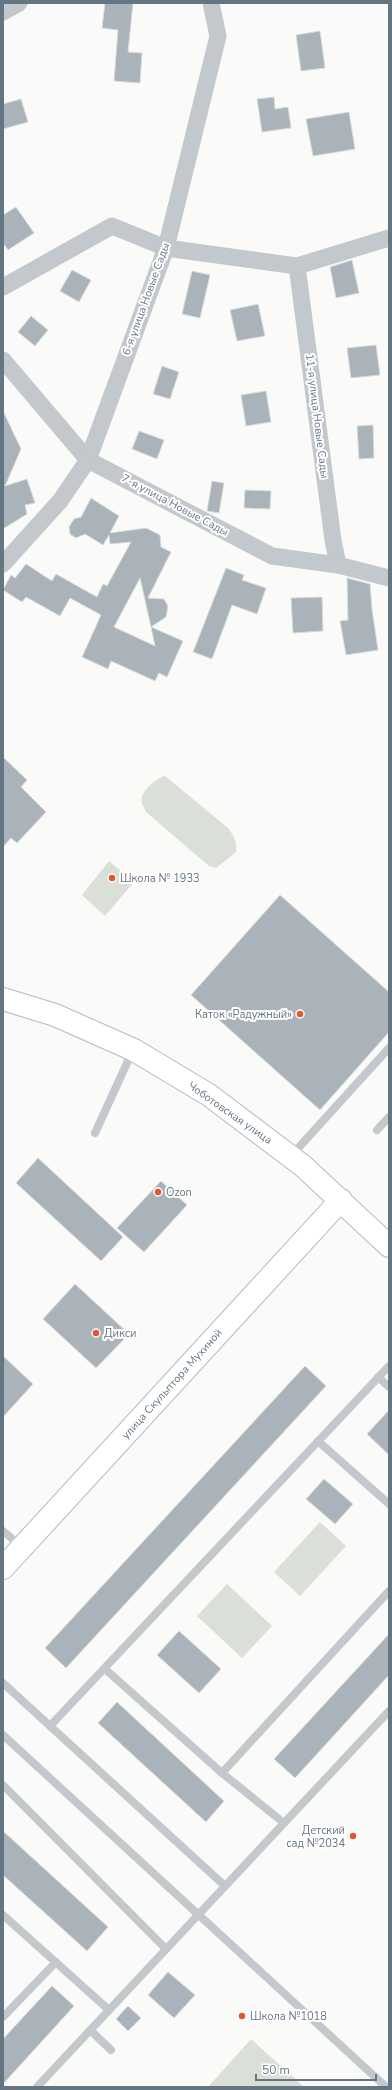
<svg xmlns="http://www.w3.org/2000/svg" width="392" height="2090" font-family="'Nunito Sans',sans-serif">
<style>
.green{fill:#dadfd7}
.building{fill:#aab3b9;stroke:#dcdcda;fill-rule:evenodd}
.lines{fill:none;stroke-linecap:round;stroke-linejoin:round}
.secondary-casing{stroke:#b3babf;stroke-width:24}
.lane{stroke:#c3c8cc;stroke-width:8}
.street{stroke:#c3c8cc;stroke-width:17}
.secondary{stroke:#fff;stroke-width:22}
.poi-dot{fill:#e4572e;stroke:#fff;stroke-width:1.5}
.labels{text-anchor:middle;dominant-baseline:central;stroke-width:4;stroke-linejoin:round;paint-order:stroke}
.street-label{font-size:11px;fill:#657683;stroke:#fff}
.poi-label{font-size:11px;fill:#657683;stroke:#fff;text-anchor:start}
</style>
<rect width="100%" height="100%" fill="#fafaf8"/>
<!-- green -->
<g class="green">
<path d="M165 776 228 828C234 836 237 842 236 852L216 868 209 866 146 812C144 807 140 802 142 797 144 789 158 777 165 776Z"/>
<path d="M109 861 134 882 105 916 82 895Z"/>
<path d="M320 1522 346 1546 300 1596 274 1572Z"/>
<path d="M227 1584 272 1626 242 1658 197 1616Z"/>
<path d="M251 2039 304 2087H208Z"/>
</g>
<!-- building -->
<g class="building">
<path d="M105 3H133L128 52 142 53 140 83 114 81 118 30 102 28Z"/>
<path d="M320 31 325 68 301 71 296 35Z"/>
<path d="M274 97 275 109 288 107 291 128 262 132 257 99Z"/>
<path d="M21 99 28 122 3 129V104Z"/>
<path d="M349 112 355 149 313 156 306 119Z"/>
<path d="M16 207 34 233 8 250 3 243V215Z"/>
<path d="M352 260 359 293 336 298 330 267Z"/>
<path d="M72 270 91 280 79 302 60 291Z"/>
<path d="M192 271 210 275 200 318 182 314Z"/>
<path d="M258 304 265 336 237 341 230 310Z"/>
<path d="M31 316 48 330 35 346 18 332Z"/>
<path d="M376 345 380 375 351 378 347 348Z"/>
<path d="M162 366 179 372 170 399 153 394Z"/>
<path d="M266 391 271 422 246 426 241 395Z"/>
<path d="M3 411 21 449 5 486 27 479 35 503 25 505 27 514 3 529Z"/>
<path d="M373 425 374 458 359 459 357 426Z"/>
<path d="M139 431 164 440 157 459 132 449Z"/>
<path d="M212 481 224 483 219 513 207 511Z"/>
<path d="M245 490 271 491 270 509 244 508Z"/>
<path d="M91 498 119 516 110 533 146 528 160 535 161 547 171 552 148 598 164 599 168 606 166 617 151 627 183 641 167 677 159 673 155 681 111 661 108 669 82 657 101 615 70 598 60 616 26 597 22 602 3 590 11 575 15 578 26 564 52 581 56 574 97 597 103 584 107 586 131 542 110 544 109 535 103 545 85 534 76 538 70 534 69 527 74 519 81 517ZM140 578 151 627 155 646 114 627Z"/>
<path d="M226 568 244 575 242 580 266 588 257 614 232 605 212 659 193 652Z"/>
<path d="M347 578 370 584 372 609 378 650 346 655 340 621 348 620Z"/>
<path d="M322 597 323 631 293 633 291 598Z"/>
<path d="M3 757 27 780 21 787 46 812 17 843 11 838 3 847Z"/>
<path d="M280 895 389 992V1032L320 1110 191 995Z"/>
<path d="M38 1158 123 1237 101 1261 16 1183Z"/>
<path d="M161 1181 187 1205 144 1252 117 1228Z"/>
<path d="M75 1284 129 1334 96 1368 43 1319Z"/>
<path d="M3 1356 33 1384 3 1417Z"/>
<path d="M305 1366 326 1386 66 1668 45 1648Z"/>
<path d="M389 1410V1455L367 1434Z"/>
<path d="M324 1479 353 1504 335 1524 306 1499Z"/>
<path d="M179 1631 221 1669 199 1693 157 1655Z"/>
<path d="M389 1634V1675L295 1778 274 1759Z"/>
<path d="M117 1702 224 1801 206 1822 98 1723Z"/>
<path d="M3 1831 108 1927 87 1951 3 1875Z"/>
<path d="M168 1972 195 1995 174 2018 148 1995Z"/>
<path d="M52 1986 74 2006 3 2084V2039Z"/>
<path d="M128 2006 141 2018 128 2031 116 2019Z"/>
</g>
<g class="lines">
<defs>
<g id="secondary">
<path d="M3 999 55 1015 134 1050 209 1095 303 1166 389 1246"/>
<path d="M3 1568 341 1200"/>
</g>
</defs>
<!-- secondary casing -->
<use href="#secondary" class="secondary-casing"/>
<!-- lane -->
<g class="lane">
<path d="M377 1130 389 1117"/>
<path d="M95 1133 133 1050"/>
<path d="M291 1156 389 1048"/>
<path d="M378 1377 389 1387"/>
<path d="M318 1441 389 1504"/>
<path d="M3 1531 22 1547"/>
<path d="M105 1669 222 1773 284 1823"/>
<path d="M3 1683 225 1886"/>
<path d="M50 1726 389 1366"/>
<path d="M3 1735 386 2087"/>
<path d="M222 1773 389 1591"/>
<path d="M3 1785 166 1949"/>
<path d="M3 1915 109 2010"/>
<path d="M3 2017 56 1962"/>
<path d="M90 2030 111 2050"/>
<path d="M37 2087 389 1711"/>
</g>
<!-- street -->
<g class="street">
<path d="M3 12 19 3"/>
<path d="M297 266 333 540 338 565"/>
<path d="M3 287 112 226 166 248 297 266 389 238"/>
<path d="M3 360 88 460 272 556 338 565 389 578"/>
<path d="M3 564 60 501 88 460 166 248 218 36 211 3"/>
</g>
<!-- secondary -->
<use href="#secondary" class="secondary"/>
</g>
<!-- markers -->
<g class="poi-dot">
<circle cx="112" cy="878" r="4"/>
<circle cx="300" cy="1014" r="4"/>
<circle cx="158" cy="1192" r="4"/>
<circle cx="96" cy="1333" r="4"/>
<circle cx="353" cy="1836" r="4"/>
<circle cx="242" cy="2016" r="4"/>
</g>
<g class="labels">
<!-- street labels -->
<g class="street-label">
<text transform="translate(146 299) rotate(-70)">6-я улица Новые Сады</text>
<text transform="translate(317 416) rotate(83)">11-я улица Новые Сады</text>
<text transform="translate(175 505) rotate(28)">7-я улица Новые Сады</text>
<text transform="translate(230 1113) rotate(35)">Чоботовская улица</text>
<text transform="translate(172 1384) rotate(-48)">улица Скульптора Мухиной</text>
</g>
<!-- poi labels -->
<g class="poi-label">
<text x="120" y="878">Школа № 1933</text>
<text x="292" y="1014" text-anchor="end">Каток «Радужный»</text>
<text x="166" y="1192">Ozon</text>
<text x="104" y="1333">Дикси</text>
<text x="345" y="1830" text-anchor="end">Детский<tspan x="345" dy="13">сад №2034</tspan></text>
<text x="250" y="2016">Школа №1018</text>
</g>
</g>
<!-- border -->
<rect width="392" height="2090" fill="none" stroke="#657683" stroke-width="8"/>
<!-- scale -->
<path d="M256 2074v6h120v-6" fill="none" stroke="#657683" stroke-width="2"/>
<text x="262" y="2074" font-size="12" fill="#657683" stroke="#ffffff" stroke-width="3" paint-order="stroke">50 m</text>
</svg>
